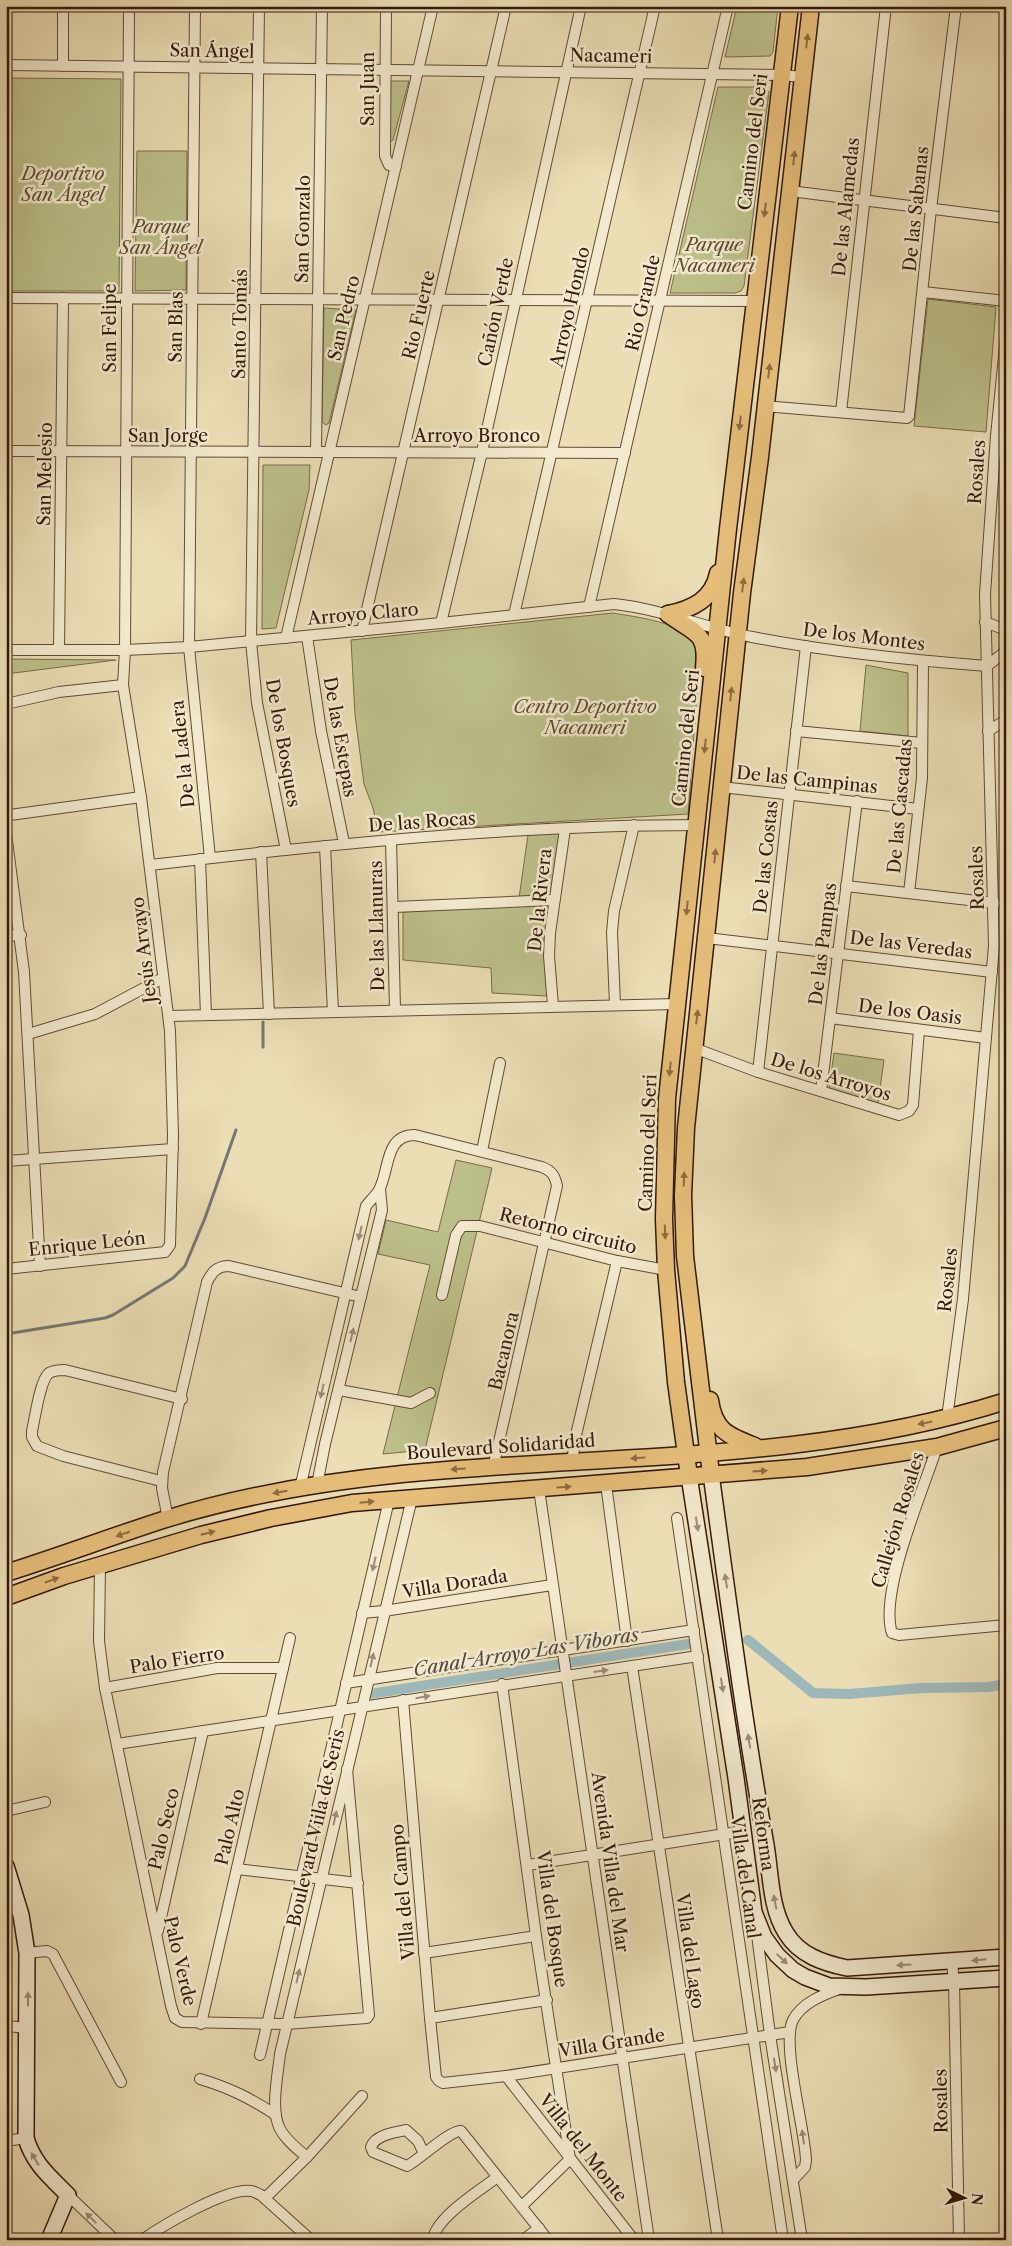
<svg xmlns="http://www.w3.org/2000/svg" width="1012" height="2246" font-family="'Libre Caslon Text',serif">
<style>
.green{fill:#bcbf8a;stroke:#786c4a}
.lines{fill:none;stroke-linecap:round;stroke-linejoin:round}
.stream{stroke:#747873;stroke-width:3}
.canal{stroke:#9eb8b9;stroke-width:10}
.minor-casing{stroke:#624a35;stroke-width:12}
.secondary-casing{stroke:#35190b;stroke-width:18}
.primary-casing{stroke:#35190b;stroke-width:19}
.minor{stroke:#f2e9ce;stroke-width:10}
.secondary{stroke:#f2e9ce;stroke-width:15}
.primary{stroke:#e6be7a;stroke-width:16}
.oneway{fill:#8e6c42}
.oneway2{fill:#9d8b76}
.labels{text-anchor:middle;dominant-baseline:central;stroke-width:5;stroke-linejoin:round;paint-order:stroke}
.street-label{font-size:18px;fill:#35190b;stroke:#f2e9ce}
.park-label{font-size:18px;font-style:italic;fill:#5e4b31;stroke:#f2e9ce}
.water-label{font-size:19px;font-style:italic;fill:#54493f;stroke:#f2e9ce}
</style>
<rect width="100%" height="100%" fill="#ebddb4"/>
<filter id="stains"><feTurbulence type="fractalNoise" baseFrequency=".004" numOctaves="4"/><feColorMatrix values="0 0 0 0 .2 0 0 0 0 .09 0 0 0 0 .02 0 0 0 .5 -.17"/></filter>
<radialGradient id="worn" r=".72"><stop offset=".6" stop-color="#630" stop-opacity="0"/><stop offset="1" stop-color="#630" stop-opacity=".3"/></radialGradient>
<!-- green -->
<g class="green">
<path d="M737 6H778L773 52 770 56 725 57Z"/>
<path d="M6 78 121 79 119 291H6Z"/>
<path d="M388 81H409L393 140 390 142 389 141Z"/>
<path d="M718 87H764L769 92 744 286 741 291 735 293H670Z"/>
<path d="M137 151H187L186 290 135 291Z"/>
<path d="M928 299 996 307 986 432 914 426Z"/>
<path d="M324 308 356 310 329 423 326 425 322 422Z"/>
<path d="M263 465H310L309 490 276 628 262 629Z"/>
<path d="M613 613C636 617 672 621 691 637 695 640 698 649 700 654L688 814 378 832 373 808 364 784 355 715 351 640Z"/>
<path d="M6 659 116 660 6 674Z"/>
<path d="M866 665 908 673V736L860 731Z"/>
<path d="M561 832 544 940 547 996 492 993 491 968 403 960V912L518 905 528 835Z"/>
<path d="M834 1053 884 1060 878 1103 829 1088Z"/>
<path d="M456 1160 492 1168 425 1450 383 1454 430 1265 378 1254 386 1220 438 1232Z"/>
</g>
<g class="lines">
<!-- stream -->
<g class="stream">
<path d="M263 1047V1022"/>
<path d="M6 1334 105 1318 113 1315 173 1278 185 1266 205 1218 236 1130"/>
</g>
<!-- canal -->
<g class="canal">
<path d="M748 1640 813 1693 849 1694 922 1688 988 1687 1006 1684"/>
<path d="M370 1694 688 1644"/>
</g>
<defs>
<g id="minor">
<path d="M63 6V66"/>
<path d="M195 6 189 647 210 858"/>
<path d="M259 6 251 641 257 703 286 850"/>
<path d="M386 6 385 156 389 165 396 166"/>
<path d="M6 65 781 75 803 77"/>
<path d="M790 191 1006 218"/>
<path d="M923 292 1006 301"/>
<path d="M6 298 754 301"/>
<path d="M764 406 907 418 909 416 931 209 956 6"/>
<path d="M841 412 886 6"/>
<path d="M6 451 625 453"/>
<path d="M995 451 1006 452"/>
<path d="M316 452 322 6"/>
<path d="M589 607 728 6"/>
<path d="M514 615 655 6"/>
<path d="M985 622 1006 630"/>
<path d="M441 623 482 452 581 6"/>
<path d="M362 631 506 6"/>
<path d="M307 636 321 731 344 843"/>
<path d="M286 638 433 6"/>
<path d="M6 650H125L189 647 441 623 614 604C662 609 705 628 752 637 829 652 908 660 987 666L1006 651"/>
<path d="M59 650 63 298"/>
<path d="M6 704 59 692 123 685"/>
<path d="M796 731 922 743"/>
<path d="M988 731 1006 720"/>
<path d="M721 787 918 809"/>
<path d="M6 818 10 815 141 797"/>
<path d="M6 833 24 972 40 1266"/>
<path d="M391 840 395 1010"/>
<path d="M325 846 333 1012"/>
<path d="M261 852 269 1014"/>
<path d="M200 859 206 1015"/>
<path d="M150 865C332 844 514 825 697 825"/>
<path d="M846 886 995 903"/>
<path d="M909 893 922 778 923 662"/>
<path d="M394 907 553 900"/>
<path d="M6 936 21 935"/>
<path d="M707 938 992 972"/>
<path d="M615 1005 612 932 614 911 634 825"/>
<path d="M553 1006 549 956 550 933 565 829"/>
<path d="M169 1016 677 1004"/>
<path d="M830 1018 986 1038"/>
<path d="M28 1034 95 1014 163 978"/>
<path d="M694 1048 758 1072 899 1115 909 1111 913 1105 919 1030"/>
<path d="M758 1072 806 646"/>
<path d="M821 1091 857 801"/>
<path d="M482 1151 500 1063"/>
<path d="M6 1161 173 1149"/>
<path d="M6 1269 165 1252 170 1245 173 1135 170 1031 141 797 123 685 125 650 129 6"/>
<path d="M442 1295 456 1235 462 1226H480L617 1261 666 1270"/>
<path d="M339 1390 411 1403 430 1393"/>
<path d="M947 1418 963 1299 994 946 985 594 996 436 1006 336"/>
<path d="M937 1447C923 1491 881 1587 891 1630L892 1633 899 1635 1006 1625"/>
<path d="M572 1462 576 1435 617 1261"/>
<path d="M161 1481 63 1456 37 1446 32 1437V1431C35 1418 40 1380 49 1373 54 1370 59 1370 65 1370L182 1399"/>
<path d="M606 1484 627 1641"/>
<path d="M317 1485 325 1444 382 1210 380 1189"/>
<path d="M300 1488 366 1206C370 1201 376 1195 379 1190 390 1170 384 1135 415 1135L542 1167C552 1171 555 1176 557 1186L493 1468"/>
<path d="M539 1489 649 2240"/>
<path d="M677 1518 783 2240"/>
<path d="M168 1519 162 1488 163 1472 207 1282C212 1272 217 1266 229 1266L361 1297"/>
<path d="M100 1565 99 1641 105 1688 171 2006 175 2018 182 2022 286 2024 367 2018 369 2015 347 1769"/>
<path d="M362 1613 384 1611 552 1585"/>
<path d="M632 1666 718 2240"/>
<path d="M346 1683 694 1630"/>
<path d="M502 1684 536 1936 570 2159 522 2206"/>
<path d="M105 1688 217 1668H283"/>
<path d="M403 1700 430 2018 436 2077 439 2081 443 2083 506 2076 790 2032"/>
<path d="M117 1744 698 1656"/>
<path d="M6 1811 45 1802"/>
<path d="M528 1865 744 1831"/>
<path d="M237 1869 358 1883"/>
<path d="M756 1927 770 2035 802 2240"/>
<path d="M158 1931 203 1731"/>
<path d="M27 1953 47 1951 53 1954 121 2082"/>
<path d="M424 1953 536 1936"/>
<path d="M952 1962 954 1982 959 2240"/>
<path d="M430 2018 547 2000"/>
<path d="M201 2024 290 1638"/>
<path d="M6 2026 28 2028"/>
<path d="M260 2055 389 1500"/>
<path d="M506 2076 634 2240"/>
<path d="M200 2079C230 2088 250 2098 276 2115"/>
<path d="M6 2141 26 2138"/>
<path d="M424 2154 418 2141 406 2130C395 2132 375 2135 371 2147L373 2152 407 2166C419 2160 450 2130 461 2131L548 2240"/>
<path d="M307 2157C297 2149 286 2140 280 2129 270 2110 278 2074 280 2054L412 1498"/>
<path d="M793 2180 805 2167 806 2160C805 2129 781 2044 793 2020 802 2003 822 1995 839 1989"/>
<path d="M68 2195 115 2240"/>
<path d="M265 2198 307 2157 362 2096"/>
<path d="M142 2240C162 2226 227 2187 251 2191 254 2191 258 2194 261 2195L311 2240"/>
<path d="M433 2240C435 2218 479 2191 496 2178"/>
<path d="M523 2240 539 2228"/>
</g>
<g id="secondary">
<path d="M711 1474C728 1598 744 1722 766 1845 771 1874 770 1908 786 1933 799 1955 823 1963 847 1968L1006 1957"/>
<path d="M689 1476 736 1778 754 1912 764 1937 777 1955 793 1970 805 1977 829 1986 866 1987 1006 1978"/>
<path d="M6 1866 21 1915 27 1953 26 2138C33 2163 50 2177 68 2195L49 2240"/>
</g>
<g id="primary">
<path d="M668 614C694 634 708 630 704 668"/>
<path d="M668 614C693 609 713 599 718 573"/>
<path d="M710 1400C714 1431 729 1436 755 1446"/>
<path d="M711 1474 685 1256 683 1195 686 1128 742 593 760 457 811 6"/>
<path d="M689 1476 676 1382 666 1270 664 1219 667 1099 728 529 790 6"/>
<path d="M6 1573C60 1556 113 1536 166 1519 243 1495 323 1482 402 1474 603 1454 811 1463 1006 1401"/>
<path d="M6 1597 64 1576 201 1535 271 1518 352 1503 807 1467 937 1447 1006 1428"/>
</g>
</defs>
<!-- minor casing -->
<use href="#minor" class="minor-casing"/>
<!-- secondary casing -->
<use href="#secondary" class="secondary-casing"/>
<!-- primary casing -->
<use href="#primary" class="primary-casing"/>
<!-- minor -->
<use href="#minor" class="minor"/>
<!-- secondary -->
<use href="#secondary" class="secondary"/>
<!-- primary -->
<use href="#primary" class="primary"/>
</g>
<!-- one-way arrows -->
<defs><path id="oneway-solid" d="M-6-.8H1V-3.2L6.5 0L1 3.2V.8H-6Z" transform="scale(1.25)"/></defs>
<g class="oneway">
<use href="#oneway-solid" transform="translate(807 41) rotate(-83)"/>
<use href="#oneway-solid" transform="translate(794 158) rotate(-84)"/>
<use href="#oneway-solid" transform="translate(765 210) rotate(97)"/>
<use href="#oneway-solid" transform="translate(769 371) rotate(-83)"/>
<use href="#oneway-solid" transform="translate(740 423) rotate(97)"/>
<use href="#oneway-solid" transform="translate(743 585) rotate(-83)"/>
<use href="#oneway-solid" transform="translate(731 694) rotate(-84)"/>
<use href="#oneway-solid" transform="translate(705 746) rotate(96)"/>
<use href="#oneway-solid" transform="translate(715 856) rotate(-84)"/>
<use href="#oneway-solid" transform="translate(687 908) rotate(96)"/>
<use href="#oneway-solid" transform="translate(697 1017) rotate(-83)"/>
<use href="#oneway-solid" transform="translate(670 1069) rotate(96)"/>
<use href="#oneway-solid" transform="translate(684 1179) rotate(-88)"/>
<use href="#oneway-solid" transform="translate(665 1232) rotate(88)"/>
<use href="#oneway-solid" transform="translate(925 1423) rotate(169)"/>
<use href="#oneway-solid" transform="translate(638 1458) rotate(177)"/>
<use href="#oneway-solid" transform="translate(458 1469) rotate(176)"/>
<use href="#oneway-solid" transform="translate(760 1471) rotate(-4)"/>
<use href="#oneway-solid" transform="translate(564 1487) rotate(-4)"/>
<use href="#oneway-solid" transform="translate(280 1492) rotate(170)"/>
<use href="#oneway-solid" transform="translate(367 1502) rotate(-5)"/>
<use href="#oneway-solid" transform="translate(208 1533) rotate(-14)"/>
<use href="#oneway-solid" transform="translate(123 1534) rotate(161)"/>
<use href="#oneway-solid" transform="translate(52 1580) rotate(-20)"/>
</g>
<g class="oneway2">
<use href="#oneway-solid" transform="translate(360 1233) rotate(103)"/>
<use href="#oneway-solid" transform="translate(352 1335) rotate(-77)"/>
<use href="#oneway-solid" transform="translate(322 1391) rotate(103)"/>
<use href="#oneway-solid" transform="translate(697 1524) rotate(81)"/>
<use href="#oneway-solid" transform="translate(374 1564) rotate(103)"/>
<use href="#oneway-solid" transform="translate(726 1581) rotate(-98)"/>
<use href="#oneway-solid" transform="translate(372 1660) rotate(-77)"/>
<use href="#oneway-solid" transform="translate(601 1671) rotate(-8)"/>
<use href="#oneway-solid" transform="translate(722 1685) rotate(81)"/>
<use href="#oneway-solid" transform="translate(423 1697) rotate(-9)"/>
<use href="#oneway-solid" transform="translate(749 1741) rotate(-99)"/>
<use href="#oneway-solid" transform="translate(335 1818) rotate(-77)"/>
<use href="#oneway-solid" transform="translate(775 1902) rotate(-101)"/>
<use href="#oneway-solid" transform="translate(782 1959) rotate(43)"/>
<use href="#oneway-solid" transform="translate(979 1960) rotate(175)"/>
<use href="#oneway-solid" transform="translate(904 1965) rotate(176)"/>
<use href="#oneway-solid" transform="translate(298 1976) rotate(-77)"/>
<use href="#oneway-solid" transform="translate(28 1999) rotate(-90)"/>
<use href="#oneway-solid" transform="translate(775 2065) rotate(81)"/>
<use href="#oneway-solid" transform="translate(803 2137) rotate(-98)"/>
<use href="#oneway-solid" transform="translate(35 2159) rotate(-121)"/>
<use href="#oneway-solid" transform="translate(91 2218) rotate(-136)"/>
</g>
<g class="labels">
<!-- street labels -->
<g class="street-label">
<text transform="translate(212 51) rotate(1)">San Ángel</text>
<text transform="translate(611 56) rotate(1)">Nacameri</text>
<text transform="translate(368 89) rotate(-90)">San Juan</text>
<text transform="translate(753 142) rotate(-83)">Camino del Seri</text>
<text transform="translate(846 207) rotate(-84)">De las Alamedas</text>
<text transform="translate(916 209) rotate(-84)">De las Sabanas</text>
<text transform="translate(303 229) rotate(-89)">San Gonzalo</text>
<text transform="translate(643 303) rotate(-77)">Rio Grande</text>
<text transform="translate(570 307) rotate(-77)">Arroyo Hondo</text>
<text transform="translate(496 312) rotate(-78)">Cañón Verde</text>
<text transform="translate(419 315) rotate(-77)">Rio Fuerte</text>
<text transform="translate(344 318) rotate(-77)">San Pedro</text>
<text transform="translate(240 324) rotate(-89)">Santo Tomás</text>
<text transform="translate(176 327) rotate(-89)">San Blas</text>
<text transform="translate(110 328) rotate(-90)">San Felipe</text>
<text x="168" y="436">San Jorge</text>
<text x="477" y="436">Arroyo Bronco</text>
<text transform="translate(977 472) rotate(-86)">Rosales</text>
<text transform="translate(45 474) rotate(-89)">San Melesio</text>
<text transform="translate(363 614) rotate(-5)">Arroyo Claro</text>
<text transform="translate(864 637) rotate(7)">De los Montes</text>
<text transform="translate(340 737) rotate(80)">De las Estepas</text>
<text transform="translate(686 738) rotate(-84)">Camino del Seri</text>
<text transform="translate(283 743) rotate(80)">De los Bosques</text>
<text transform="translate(183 754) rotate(-96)">De la Ladera</text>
<text transform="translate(807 780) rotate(6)">De las Campinas</text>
<text transform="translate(900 806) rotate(-85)">De las Cascadas</text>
<text transform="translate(422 822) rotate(-4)">De las Rocas</text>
<text transform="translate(766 857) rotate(-84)">De las Costas</text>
<text transform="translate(977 878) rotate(-92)">Rosales</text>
<text transform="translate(540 900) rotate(-84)">De la Rivera</text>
<text transform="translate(377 926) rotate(-91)">De las Llanuras</text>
<text transform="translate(823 944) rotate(-83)">De las Pampas</text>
<text transform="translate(911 945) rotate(7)">De las Veredas</text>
<text transform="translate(144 950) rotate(-97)">Jesús Arvayo</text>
<text transform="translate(910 1012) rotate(7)">De los Oasis</text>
<text transform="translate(831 1077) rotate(17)">De los Arroyos</text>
<text transform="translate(648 1143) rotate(-88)">Camino del Seri</text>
<text transform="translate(568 1231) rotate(14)">Retorno circuito</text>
<text transform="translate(87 1244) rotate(-6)">Enrique León</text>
<text transform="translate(948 1280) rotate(-84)">Rosales</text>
<text transform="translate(504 1351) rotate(-77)">Bacanora</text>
<text transform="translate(501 1447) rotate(-4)">Boulevard Solidaridad</text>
<text transform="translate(898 1520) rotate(-73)">Callejón Rosales</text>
<text transform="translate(455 1584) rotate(-9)">Villa Dorada</text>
<text transform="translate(177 1660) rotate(-9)">Palo Fierro</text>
<text transform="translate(230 1827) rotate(-77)">Palo Alto</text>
<text transform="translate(316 1828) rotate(-77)">Boulevard Viila de Seris</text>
<text transform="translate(164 1829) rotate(-77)">Palo Seco</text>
<text transform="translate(763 1834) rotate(82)">Reforma</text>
<text transform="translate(610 1862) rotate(82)">Avenida Villa del Mar</text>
<text transform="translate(745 1877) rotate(82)">Villa del Canal</text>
<text transform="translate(403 1892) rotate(-95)">Villa del Campo</text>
<text transform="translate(552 1919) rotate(82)">Villa del Bosque</text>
<text transform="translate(690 1951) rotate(82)">Villa del Lago</text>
<text transform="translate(180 1961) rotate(77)">Palo Verde</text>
<text transform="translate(612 2043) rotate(-9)">Villa Grande</text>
<text transform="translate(941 2101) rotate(-91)">Rosales</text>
<text transform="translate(583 2148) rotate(52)">Villa del Monte</text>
</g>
<!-- park labels -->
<g class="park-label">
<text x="63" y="174">Deportivo<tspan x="63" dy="21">San Ángel</tspan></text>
<text x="161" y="227">Parque<tspan x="161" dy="21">San Ángel</tspan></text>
<text x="714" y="245">Parque<tspan x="714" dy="21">Nacameri</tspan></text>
<text x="585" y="707">Centro Deportivo<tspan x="585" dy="21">Nacameri</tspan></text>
</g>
<!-- water labels -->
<g class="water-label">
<text transform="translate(526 1652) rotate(-9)">Canal Arroyo Las Viboras</text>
</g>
</g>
<!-- margin -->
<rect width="1012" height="2246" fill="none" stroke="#ebddb4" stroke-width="25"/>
<rect x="8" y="8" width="997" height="2231" fill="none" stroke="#35190b" stroke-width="2.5"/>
<rect x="12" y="12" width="987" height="2221" fill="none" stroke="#35190b"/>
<!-- north arrow -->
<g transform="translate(964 2198) rotate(95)" stroke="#f2e9ce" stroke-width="4" paint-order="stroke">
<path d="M0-4L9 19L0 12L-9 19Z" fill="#35190b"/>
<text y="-8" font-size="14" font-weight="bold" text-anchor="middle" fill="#35190b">N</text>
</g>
<rect width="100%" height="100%" filter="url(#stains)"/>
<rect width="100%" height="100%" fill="url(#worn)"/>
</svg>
